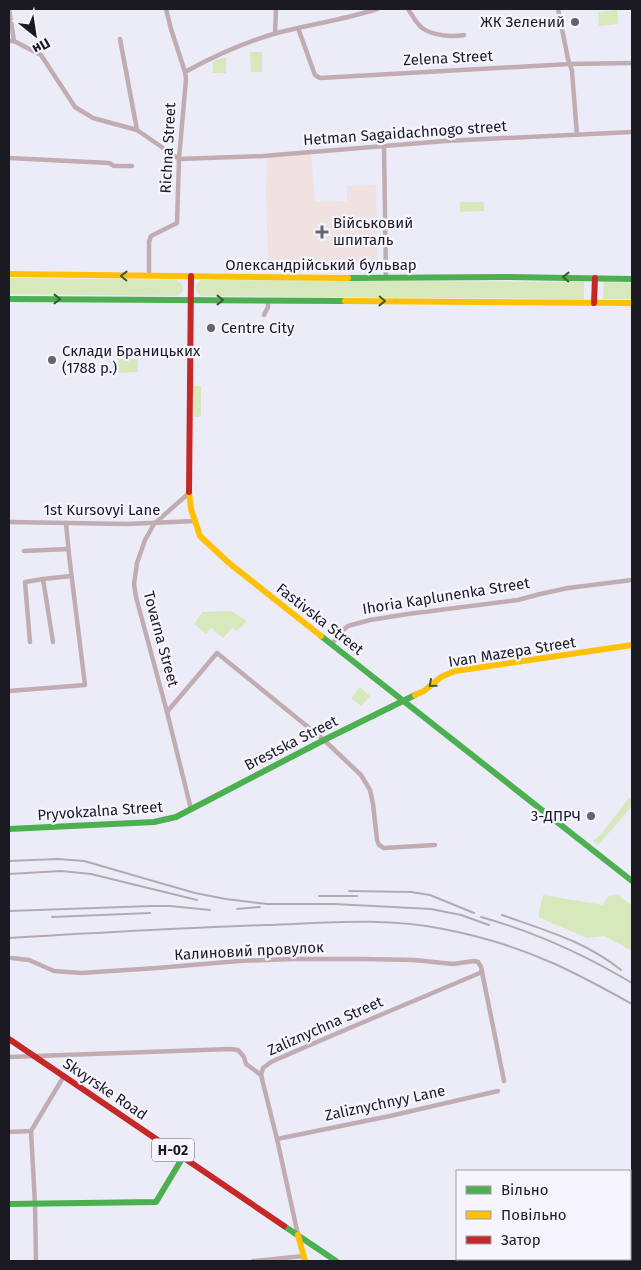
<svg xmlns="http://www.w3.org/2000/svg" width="641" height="1270" font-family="'Fira Sans',sans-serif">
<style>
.medical{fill:#efe2e1}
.green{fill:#d7e8bc}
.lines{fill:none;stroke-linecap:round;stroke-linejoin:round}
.street{stroke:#c1acb1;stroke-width:4.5}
.fast{stroke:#4caf50;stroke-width:6}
.slow{stroke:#ffc107;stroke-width:6}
.jam{stroke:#c62828;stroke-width:6}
.rail{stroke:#b3aab1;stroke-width:2}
.oneway{stroke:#315d37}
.poi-dot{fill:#64646e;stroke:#f6f5ff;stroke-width:2}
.labels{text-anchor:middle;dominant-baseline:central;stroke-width:4.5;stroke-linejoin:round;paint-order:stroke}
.shield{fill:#f6f5ff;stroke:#5d5c65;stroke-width:1}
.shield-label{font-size:14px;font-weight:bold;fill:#1b1a23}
.poi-label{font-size:15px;fill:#1b1a23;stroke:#f6f5ff;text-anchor:start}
.street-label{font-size:15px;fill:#1b1a23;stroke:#f6f5ff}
</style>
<rect width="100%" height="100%" fill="#ececf8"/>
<!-- medical -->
<path class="medical" d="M311 153 315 202 347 201V186L376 185 378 262H268L266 191 267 157Z"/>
<!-- green -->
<g class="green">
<path d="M617 10 618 24 599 26 598 12Z"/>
<path d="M262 52V72H251L250 52Z"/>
<path d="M226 57V73H213V61Z"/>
<path d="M460 202H484V211L460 212Z"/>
<path d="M9 278 176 280C181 283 183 285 183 291L178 295 173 296 9 294Z"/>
<path d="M201 280 584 282V299L201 296C196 293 196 291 196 285Z"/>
<path d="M604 282 632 283V299H603Z"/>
<path d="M138 359V372L119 373 118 359Z"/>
<path d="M193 386H201V415L199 417H195L194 415Z"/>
<path d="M231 611 247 621 237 631 232 628 223 638 211 628 206 634 194 624 202 612Z"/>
<path d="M360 687 370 696 361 706 351 698Z"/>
<path d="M629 798H632V806L598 845 593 841 602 833Z"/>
<path d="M543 895 603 905 608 896 618 895 630 904 632 902V951L605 936 587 938 538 917Z"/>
</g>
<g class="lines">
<!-- street -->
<g class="street">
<path d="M9 9 14 41"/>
<path d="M408 9C412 15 416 23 422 28 434 36 451 37 464 35"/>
<path d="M558 9 568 59 572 71 577 135"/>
<path d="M298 28 315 75 320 78 570 64 632 63"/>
<path d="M275 33 276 9"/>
<path d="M120 39 137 130"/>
<path d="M9 41H14L41 55 75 107 93 118 137 130 179 159 263 156 445 141 632 132"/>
<path d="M185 72C214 56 245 42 277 33 310 24 344 20 377 9"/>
<path d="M384 146 386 278"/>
<path d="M9 158 109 163 114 166H132"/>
<path d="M149 276V242L151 236 177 223 179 159 186 79 185 72 171 29 166 9"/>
<path d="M264 315 268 307V300"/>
<path d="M189 493 154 524 145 540 137 563 134 584 136 597 167 712 191 809"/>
<path d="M9 522 127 524 195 521"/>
<path d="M24 551 68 549"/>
<path d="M30 642 25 582 43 579"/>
<path d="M53 642 43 579 71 576"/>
<path d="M332 644 341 632 348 626 370 620 408 614 518 600 540 594 568 588 632 580"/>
<path d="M9 691 85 685 69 555 66 523"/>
<path d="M167 712 217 653 324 740 361 775 370 790 373 804 377 840 379 845 384 848 435 845"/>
<path d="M12 958 29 960 54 971 81 973 157 968 239 961 292 959H364L414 960 453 964 474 961 478 962 481 967 504 1081"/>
<path d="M9 1057 230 1049 238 1050 244 1057 246 1064 261 1075"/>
<path d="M31 1131 35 1204 36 1261"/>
<path d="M9 1132 31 1131 64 1076"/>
<path d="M277 1139 390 1116 498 1091"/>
<path d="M298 1235 277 1139 261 1075 263 1068 271 1062C341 1031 412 1002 482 972"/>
<path d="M253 1261 304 1256"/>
</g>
<!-- fast -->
<g class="fast">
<path d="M348 278 507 277 632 279"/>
<path d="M9 299 345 301"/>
<path d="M321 636 632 881"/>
<path d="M9 829 154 822 176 817 324 740 415 695"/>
<path d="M9 1204 156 1202 183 1157"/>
<path d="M284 1226 336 1261"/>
</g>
<!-- slow -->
<g class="slow">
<path d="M9 274 348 278"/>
<path d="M345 301 632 303"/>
<path d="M189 492 191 509 200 536 229 563 321 636"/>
<path d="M415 695 424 691 441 677 455 671 632 645"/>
<path d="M298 1235 305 1261"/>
</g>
<!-- jam -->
<g class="jam">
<path d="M594 303 595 278"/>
<path d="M189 492 191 276"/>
<path d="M9 1039 284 1226"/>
</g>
<!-- rail -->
<g class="rail">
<path d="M9 861 58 859 84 861 195 893 226 899 267 904H334L431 909 461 915 489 925"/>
<path d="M9 874 61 871 91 874 197 900"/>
<path d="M349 891 411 892 430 895 474 913"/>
<path d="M319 896H357"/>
<path d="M237 909 260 907"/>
<path d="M9 911 151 906H170L210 910"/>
<path d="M502 915C544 930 585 941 621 970"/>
<path d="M52 917 150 913"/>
<path d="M481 917C535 932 585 955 632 983"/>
<path d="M9 938C94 933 180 928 266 925 325 923 385 917 443 929 481 936 519 948 555 964 581 976 607 990 632 1004"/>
</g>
</g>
<!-- one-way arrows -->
<defs><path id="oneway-chevron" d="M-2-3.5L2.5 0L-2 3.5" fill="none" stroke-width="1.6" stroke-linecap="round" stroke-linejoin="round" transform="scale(1.25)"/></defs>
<g class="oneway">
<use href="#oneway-chevron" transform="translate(124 276) rotate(-179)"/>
<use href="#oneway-chevron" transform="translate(566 277) rotate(-179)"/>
<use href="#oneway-chevron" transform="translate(57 299)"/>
<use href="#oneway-chevron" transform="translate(220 300)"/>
<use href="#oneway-chevron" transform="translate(382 301) rotate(1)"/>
<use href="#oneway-chevron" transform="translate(432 684) rotate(139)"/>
</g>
<!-- markers -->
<g class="poi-dot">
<circle cx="575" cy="22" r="5"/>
<path d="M319.5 224.5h5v5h5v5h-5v5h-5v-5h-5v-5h5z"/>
<circle cx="211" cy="328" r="5"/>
<circle cx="52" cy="360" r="5"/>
<circle cx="591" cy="816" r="5"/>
</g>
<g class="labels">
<!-- shield labels -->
<rect class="shield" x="152" y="1138.5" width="42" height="23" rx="4"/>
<g class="shield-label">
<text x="173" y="1150">Н-02</text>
</g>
<!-- poi labels -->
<g class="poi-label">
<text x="565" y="22" text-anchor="end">ЖК Зелений</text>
<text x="333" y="223">Військовий<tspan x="333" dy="17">шпиталь</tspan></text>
<text x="221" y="328">Centre City</text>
<text x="62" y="351">Склади Браницьких<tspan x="62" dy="17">(1788 р.)</tspan></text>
<text x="581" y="816" text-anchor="end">3-ДПРЧ</text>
</g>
<!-- street labels -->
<g class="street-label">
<text transform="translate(448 58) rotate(-3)">Zelena Street</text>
<text transform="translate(405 133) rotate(-4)">Hetman Sagaidachnogo street</text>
<text transform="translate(168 148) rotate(-87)">Richna Street</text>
<text x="321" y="265">Олександрійський бульвар</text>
<text x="102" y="510">1st Kursovyi Lane</text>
<text transform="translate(446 596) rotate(-9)">Ihoria Kaplunenka Street</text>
<text transform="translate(320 619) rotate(38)">Fastivska Street</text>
<text transform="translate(161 639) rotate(75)">Tovarna Street</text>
<text transform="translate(512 652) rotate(-9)">Ivan Mazepa Street</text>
<text transform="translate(291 743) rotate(-27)">Brestska Street</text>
<text transform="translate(100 811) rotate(-4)">Pryvokzalna Street</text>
<text transform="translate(249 951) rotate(-3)">Калиновий провулок</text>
<text transform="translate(325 1026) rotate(-24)">Zaliznychna Street</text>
<text transform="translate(105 1089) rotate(34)">Skvyrske Road</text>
<text transform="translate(385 1103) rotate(-12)">Zaliznychnyy Lane</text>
</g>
</g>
<!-- border -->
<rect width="641" height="1270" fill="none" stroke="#1b1a23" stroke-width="20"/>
<!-- legend -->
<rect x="456" y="1170" width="175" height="90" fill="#f6f5ff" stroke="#9e9da7"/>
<rect x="466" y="1186" width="25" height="8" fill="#4caf50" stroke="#9e9da7"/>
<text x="501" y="1195" font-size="15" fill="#1b1a23">Вільно</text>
<rect x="466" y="1211" width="25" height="8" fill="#ffc107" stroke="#9e9da7"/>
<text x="501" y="1220" font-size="15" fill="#1b1a23">Повільно</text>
<rect x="466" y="1236" width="25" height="8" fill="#c62828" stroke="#9e9da7"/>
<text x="501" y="1245" font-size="15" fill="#1b1a23">Затор</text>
<!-- north arrow -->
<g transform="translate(35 35) rotate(150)" stroke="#f6f5ff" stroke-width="4" paint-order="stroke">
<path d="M0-4L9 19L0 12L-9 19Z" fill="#1b1a23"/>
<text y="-8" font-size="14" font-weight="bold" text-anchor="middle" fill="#1b1a23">Пн</text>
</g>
</svg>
